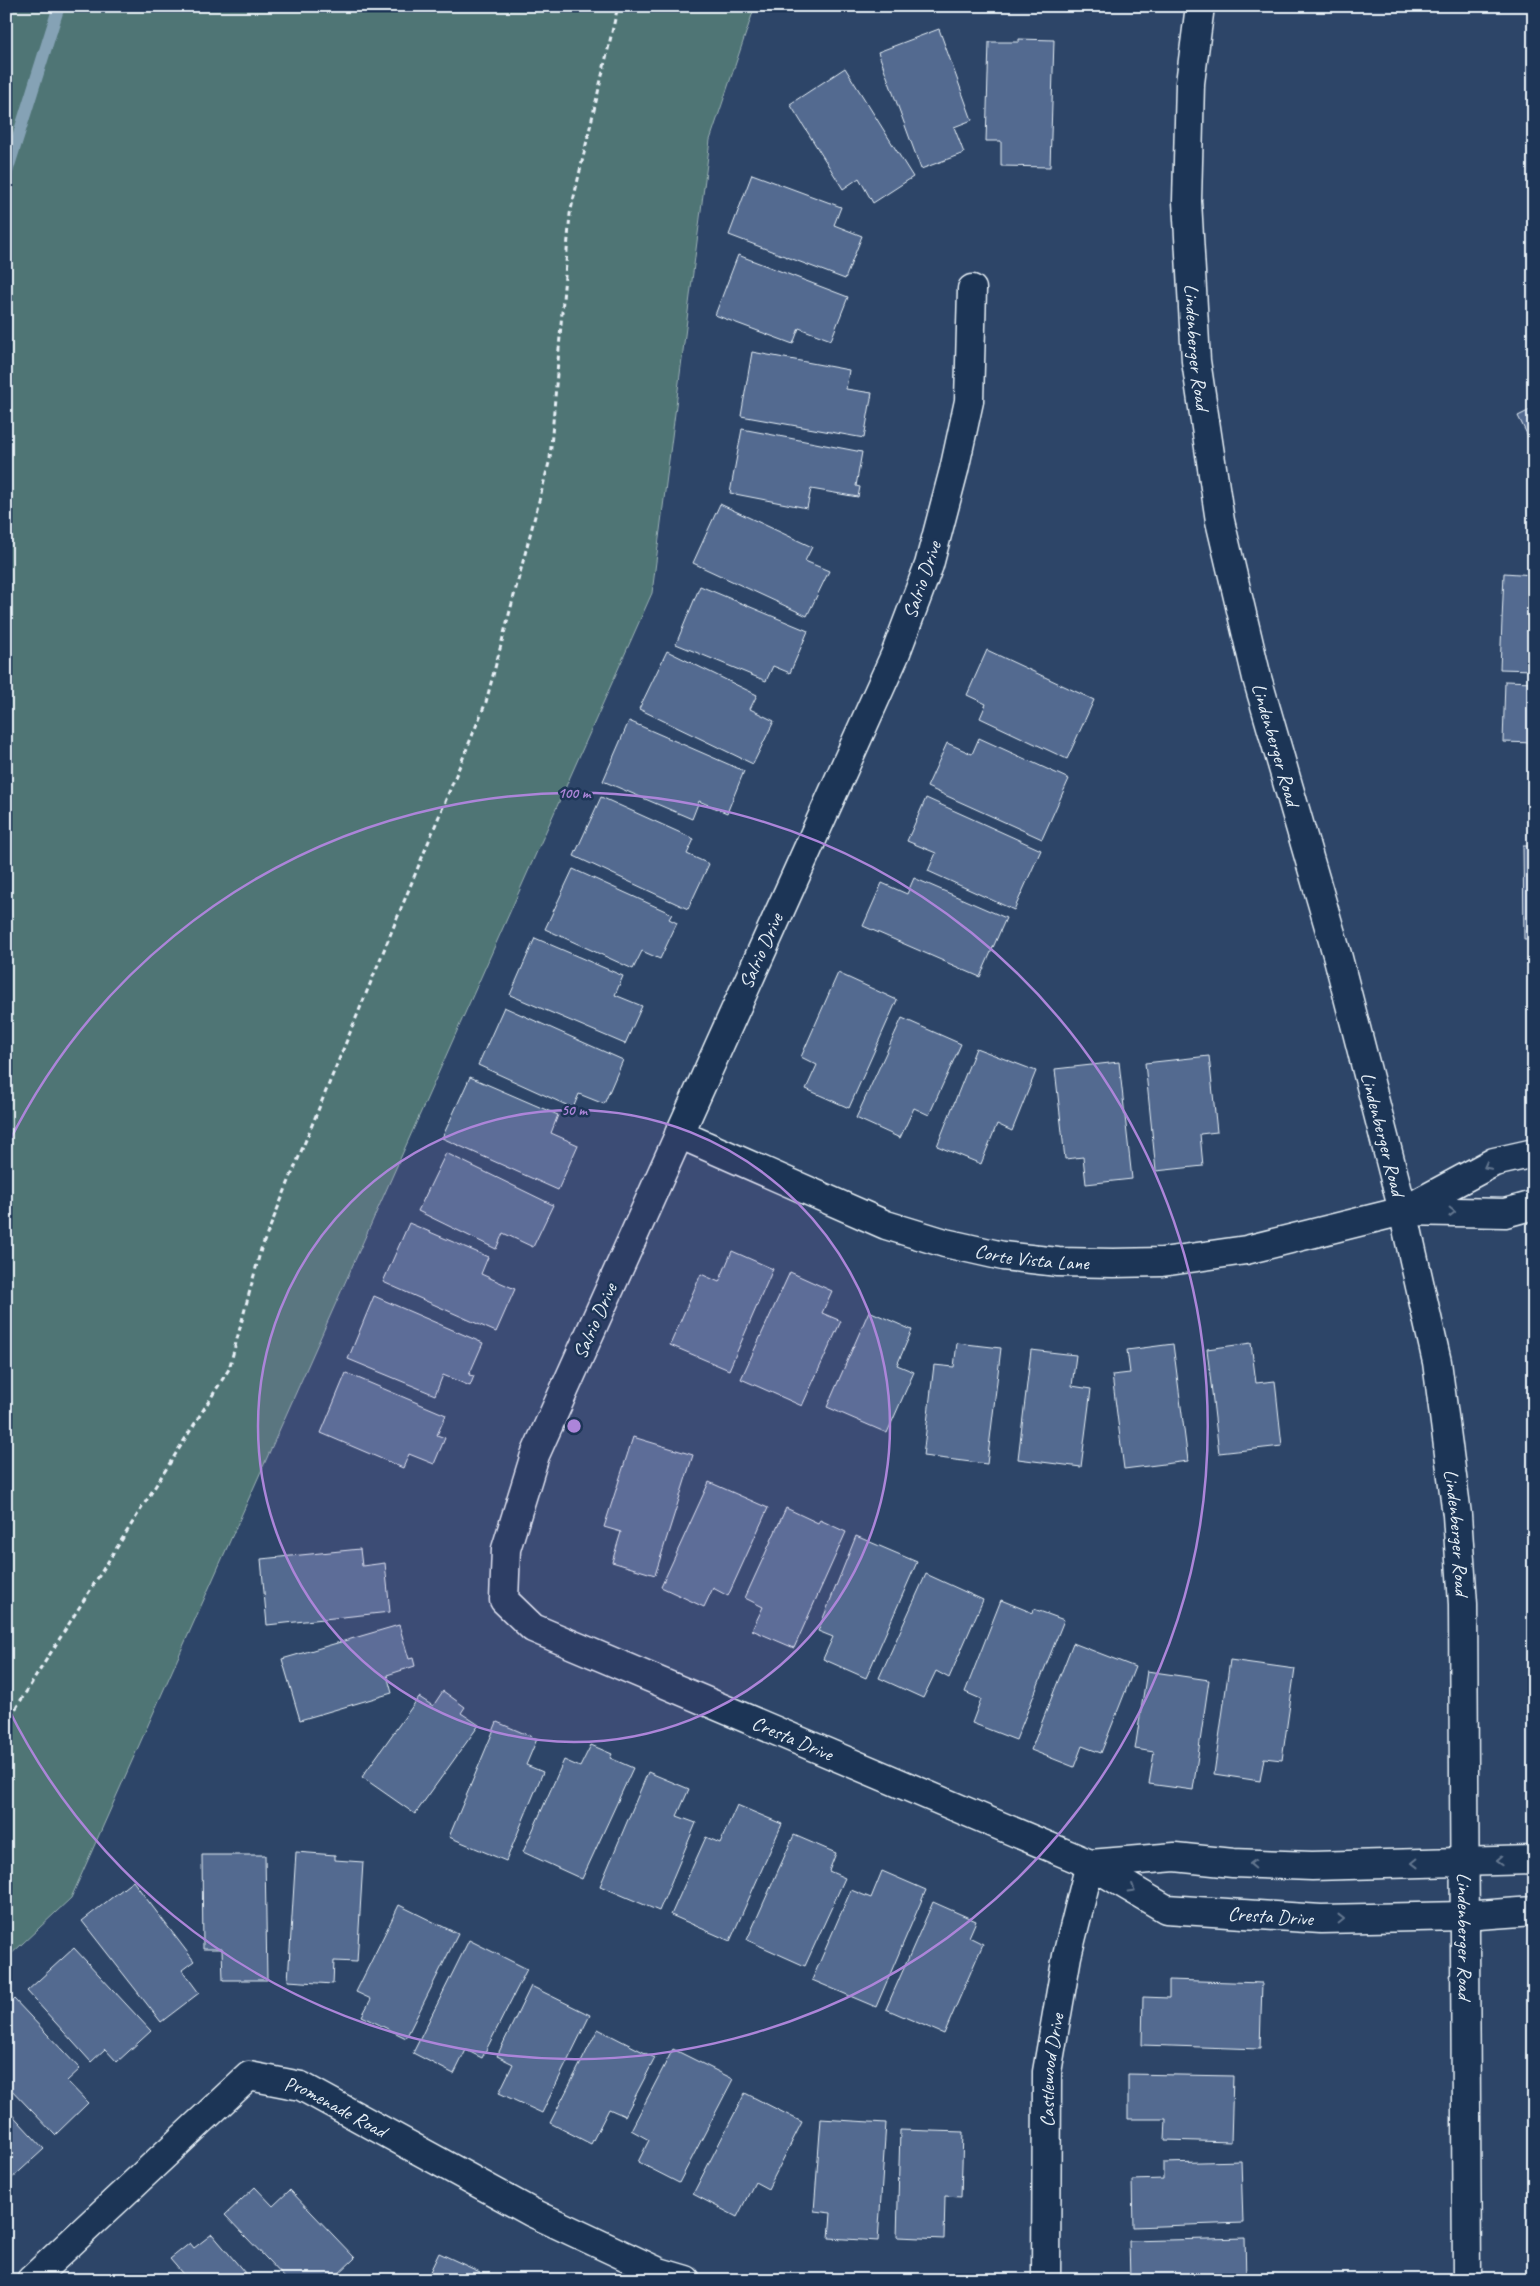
<svg xmlns="http://www.w3.org/2000/svg" width="1540" height="2286" font-family="Caveat,sans-serif">
<style>
.green{fill:#4f7475;stroke:#9cb2b6}
.lines{fill:none;stroke-linecap:round;stroke-linejoin:round}
.stream{stroke:#85a2b5;stroke-width:12}
.building{fill:#526a90;stroke:#e8f1f8}
.street-casing{stroke:#e8f1f8;stroke-width:31}
.secondary-casing{stroke:#e8f1f8;stroke-width:31}
.path{stroke:#e8f1f8;stroke-width:3;stroke-dasharray:5 4;stroke-linecap:butt}
.street{stroke:#1d3557;stroke-width:28}
.secondary{stroke:#1d3557;stroke-width:28}
.oneway{stroke:#64778f}
.ring{fill:none;stroke:#ac85d9;stroke-width:2.5}
.labels{text-anchor:middle;dominant-baseline:central;stroke-width:5;stroke-linejoin:round;paint-order:stroke}
.street-label{font-size:20px;fill:#e8f1f8;stroke:#1d3557}
.centre{fill:#ac85d9;stroke:#1d3557;stroke-width:2.5}
.ring-label{font-size:15px;text-anchor:middle;font-weight:bold;fill:#ac85d9;stroke:#1d3557;stroke-width:5;stroke-linejoin:round;paint-order:stroke}
</style>
<rect width="100%" height="100%" fill="#2d4568"/>
<filter id="ink" filterUnits="userSpaceOnUse"><feTurbulence type="fractalNoise" baseFrequency=".02" numOctaves="2"/><feDisplacementMap in="SourceGraphic" scale="10" xChannelSelector="R" yChannelSelector="G"/><feConvolveMatrix kernelMatrix="1 2 1 2 8 2 1 2 1" color-interpolation-filters="sRGB"/></filter>
<g filter="url(#ink)">
<!-- green -->
<path class="green" d="M6 6H755L710 140 652 593 71 1898 6 1959Z"/>
<g class="lines">
<!-- stream -->
<path class="stream" d="M6 175 59 6"/>
</g>
<!-- building -->
<g class="building">
<path d="M939 29 972 120 954 127 964 153 921 169 878 52Z"/>
<path d="M1019 39 1054 40 1050 167 1001 166V141H986L989 42H1019Z"/>
<path d="M845 68 913 177 873 203 859 178 843 189 790 104Z"/>
<path d="M752 174 841 207 834 225 862 236 845 279 729 235Z"/>
<path d="M738 255 848 297 831 340 799 328 793 344 715 315Z"/>
<path d="M752 352 849 370 846 389 872 393 864 438 741 416Z"/>
<path d="M1534 408V448L1518 416Z"/>
<path d="M742 429 862 452 856 486 860 487 858 497 811 489 807 508 730 493Z"/>
<path d="M720 504 812 547 805 561 829 571 807 616 693 563Z"/>
<path d="M1504 573 1534 575V670L1500 669Z"/>
<path d="M700 586 808 631 790 673 773 666 766 681 676 644Z"/>
<path d="M987 650 1094 700 1067 759 980 718 986 704 967 695Z"/>
<path d="M667 651 757 695 750 709 774 721 753 764 639 709Z"/>
<path d="M1505 681 1534 682V743L1503 742Z"/>
<path d="M629 721 744 771 727 813 699 801 692 819 603 781Z"/>
<path d="M979 738 1069 779 1042 839 927 787 947 743 972 754Z"/>
<path d="M601 797 694 839 687 854 709 864 688 909 574 856Z"/>
<path d="M926 798 1041 850 1014 910 928 871 936 853 907 841Z"/>
<path d="M1523 846H1534V939H1524Z"/>
<path d="M573 869 672 914 669 919 677 923 660 959 642 951 633 969 545 929Z"/>
<path d="M914 878 1006 918 980 977 863 926 882 883 907 894Z"/>
<path d="M535 938 623 976 615 995 642 1006 625 1044 510 995Z"/>
<path d="M1534 964V1003L1529 965Z"/>
<path d="M838 973 897 1000 849 1108 806 1089 817 1065 801 1057Z"/>
<path d="M504 1007 623 1060 604 1104 579 1094 573 1108 478 1065Z"/>
<path d="M902 1018 961 1044 929 1115 914 1108 900 1138 856 1118Z"/>
<path d="M976 1048 1036 1071 1012 1131 997 1124 981 1164 937 1146Z"/>
<path d="M1209 1056 1217 1132 1200 1134 1203 1166 1156 1171 1145 1063Z"/>
<path d="M1119 1062 1132 1179 1086 1184 1083 1157 1065 1159 1055 1069Z"/>
<path d="M470 1077 558 1115 551 1133 578 1145 558 1190 442 1138Z"/>
<path d="M446 1153 553 1205 533 1247 503 1233 496 1249 418 1211Z"/>
<path d="M409 1223 488 1257 481 1274 515 1289 496 1332 383 1282Z"/>
<path d="M732 1251 773 1269 729 1370 670 1345 701 1274 719 1282Z"/>
<path d="M790 1272 832 1291 822 1313 841 1321 802 1406 741 1379Z"/>
<path d="M374 1296 483 1343 469 1375 474 1376 470 1386 443 1375 435 1395 348 1359Z"/>
<path d="M869 1311 912 1330 897 1365 914 1372 887 1433 827 1407Z"/>
<path d="M957 1343 1001 1348 987 1464 923 1456 934 1365 954 1367Z"/>
<path d="M1251 1343 1256 1383 1275 1381 1282 1446 1219 1453 1207 1349Z"/>
<path d="M1173 1344 1188 1461 1124 1469 1112 1375 1130 1373 1127 1350Z"/>
<path d="M1031 1350 1076 1355 1072 1386 1091 1389 1081 1467 1018 1459Z"/>
<path d="M346 1373 446 1415 437 1435 445 1438 434 1464 409 1454 403 1468 321 1433Z"/>
<path d="M633 1437 693 1455 655 1575 612 1562 621 1532 604 1527Z"/>
<path d="M709 1482 768 1508 728 1596 713 1588 704 1607 661 1587Z"/>
<path d="M786 1508 818 1523 820 1520 846 1532 794 1648 752 1630 763 1607 745 1598Z"/>
<path d="M856 1536 917 1562 866 1678 823 1659 833 1637 818 1631Z"/>
<path d="M360 1549 362 1566 385 1563 390 1612 267 1625 261 1559Z"/>
<path d="M926 1574 983 1600 949 1678 936 1671 923 1698 879 1678Z"/>
<path d="M1001 1600 1033 1613 1034 1609 1064 1620 1016 1740 972 1723 981 1699 965 1692Z"/>
<path d="M399 1625 409 1659 413 1658 415 1666 387 1675 392 1693 300 1720 282 1659Z"/>
<path d="M1073 1643 1135 1667 1101 1753 1082 1746 1074 1767 1031 1750Z"/>
<path d="M1230 1660 1295 1669 1282 1760 1264 1758 1260 1781 1214 1774Z"/>
<path d="M1147 1671 1209 1680 1193 1790 1149 1784 1154 1752 1135 1749Z"/>
<path d="M443 1691 465 1707 461 1713 479 1725 415 1814 362 1777 419 1697 433 1706Z"/>
<path d="M497 1722 537 1739 526 1765 543 1772 506 1861 449 1837Z"/>
<path d="M591 1745 612 1754 610 1758 633 1768 582 1879 523 1852 564 1760 580 1767Z"/>
<path d="M648 1772 689 1789 677 1816 696 1823 659 1911 600 1886Z"/>
<path d="M737 1805 782 1824 730 1941 671 1915 706 1837 720 1843Z"/>
<path d="M794 1835 836 1853 829 1871 845 1878 805 1966 747 1940Z"/>
<path d="M296 1852 335 1855V1860L363 1862 357 1962 334 1961 333 1984 288 1981Z"/>
<path d="M202 1855H265L267 1980H223L222 1949H203Z"/>
<path d="M882 1871 926 1890 876 2007 812 1980 851 1890 871 1898Z"/>
<path d="M133 1881 194 1961 182 1970 199 1993 161 2022 82 1921Z"/>
<path d="M933 1902 976 1921 969 1937 983 1944 944 2034 886 2009Z"/>
<path d="M399 1905 458 1934 406 2038 362 2016 371 1999 356 1992Z"/>
<path d="M469 1940 527 1969 482 2058 466 2050 454 2074 413 2053Z"/>
<path d="M74 1948 151 2031 117 2062 105 2049 91 2062 27 1991Z"/>
<path d="M1169 1980 1262 1983 1260 2049 1142 2045 1143 1997 1169 1998Z"/>
<path d="M531 1986 590 2015 542 2113 499 2093 513 2064 497 2056Z"/>
<path d="M14 1999 80 2069 67 2081 88 2103 55 2135 6 2084V2007Z"/>
<path d="M598 2029 655 2058 625 2116 609 2109 591 2144 550 2123Z"/>
<path d="M673 2049 733 2079 679 2183 638 2162 649 2140 631 2130Z"/>
<path d="M1128 2074 1233 2076 1231 2142 1165 2140 1166 2119H1128Z"/>
<path d="M745 2093 802 2122 768 2189 755 2182 737 2217 693 2194Z"/>
<path d="M6 2108 44 2149 10 2180 6 2176Z"/>
<path d="M821 2119 886 2123 878 2241 829 2238 831 2213 814 2211Z"/>
<path d="M900 2130 963 2132 961 2197 945 2196 944 2239 897 2237Z"/>
<path d="M1241 2161 1243 2223 1133 2227 1132 2180 1163 2179V2163Z"/>
<path d="M255 2187 273 2206 290 2190 355 2258 332 2280H287L225 2215Z"/>
<path d="M212 2234 251 2280H188L170 2259 190 2243 194 2248Z"/>
<path d="M1245 2238 1246 2280H1130L1129 2241Z"/>
<path d="M439 2253 480 2272 477 2280H426Z"/>
</g>
<g class="lines">
<defs>
<g id="street">
<path id="s1" d="M972 289 969 401 954 470 929 565 895 655 535 1455 506 1549 504 1600 533 1628 1090 1864 1166 1909 1321 1919 1464 1916 1534 1911"/>
<path id="s2" d="M679 1134 886 1225 945 1243 1003 1256 1058 1262 1113 1263 1162 1262 1246 1250 1403 1211 1494 1162 1534 1153"/>
<path d="M1404 1211 1505 1213 1534 1205"/>
<path d="M1090 1864 1175 1857 1233 1863 1312 1866 1534 1860"/>
<path id="s3" d="M31 2280 249 2076 301 2086 531 2212 659 2272 686 2280"/>
<path id="s4" d="M1046 2280 1047 2072 1067 1956 1090 1864"/>
</g>
<g id="secondary">
<path id="s5" d="M1200 6 1190 83 1187 201 1196 361 1220 521 1257 678 1338 958 1403 1211 1437 1362 1457 1515 1463 1604 1467 2280"/>
</g>
</defs>
<!-- street casing -->
<use href="#street" class="street-casing"/>
<!-- secondary casing -->
<use href="#secondary" class="secondary-casing"/>
<!-- path -->
<path class="path" d="M6 1724 229 1369 261 1249 486 702 550 459 570 214 618 6"/>
<!-- street -->
<use href="#street" class="street"/>
<!-- secondary -->
<use href="#secondary" class="secondary"/>
</g>
<!-- one-way arrows -->
<defs><path id="oneway-chevron" d="M-2-3.5L2.5 0L-2 3.5" fill="none" stroke-width="1.6" stroke-linecap="round" stroke-linejoin="round" transform="scale(1.25)"/></defs>
<g class="oneway">
<use href="#oneway-chevron" transform="translate(1487 1166) rotate(152)"/>
<use href="#oneway-chevron" transform="translate(1452 1212) rotate(1)"/>
<use href="#oneway-chevron" transform="translate(1499 1861) rotate(178)"/>
<use href="#oneway-chevron" transform="translate(1415 1863) rotate(179)"/>
<use href="#oneway-chevron" transform="translate(1253 1864) rotate(-178)"/>
<use href="#oneway-chevron" transform="translate(1132 1889) rotate(31)"/>
<use href="#oneway-chevron" transform="translate(1341 1919) rotate(-1)"/>
</g>
</g>
<!-- distance rings -->
<circle cx="574" cy="1426" r="316" fill="#ac85d9" fill-opacity=".12"/>
<g class="ring">
<circle cx="574" cy="1426" r="316"/>
<path d="M8 1144A633 633 0 1 1 8 1708"/>
</g>
<g class="labels">
<!-- street labels -->
<g class="street-label">
<text stroke="none"><textPath href="#s5" startOffset="342">Lindenberger Road</textPath></text>
<text transform="translate(922 580) rotate(-71)">Salrio Drive</text>
<text stroke="none"><textPath href="#s5" startOffset="748">Lindenberger Road</textPath></text>
<text transform="translate(761 951) rotate(-66)">Salrio Drive</text>
<text stroke="none"><textPath href="#s5" startOffset="1152">Lindenberger Road</textPath></text>
<text stroke="none"><textPath href="#s2" startOffset="376">Corte Vista Lane</textPath></text>
<text transform="translate(595 1321) rotate(-66)">Salrio Drive</text>
<text stroke="none"><textPath href="#s5" startOffset="1558">Lindenberger Road</textPath></text>
<text stroke="none"><textPath href="#s1" startOffset="1726">Cresta Drive</textPath></text>
<text stroke="none"><textPath href="#s1" startOffset="2242">Cresta Drive</textPath></text>
<text stroke="none"><textPath href="#s5" startOffset="1962">Lindenberger Road</textPath></text>
<text stroke="none"><textPath href="#s4" startOffset="210">Castlewood Drive</textPath></text>
<text stroke="none"><textPath href="#s3" startOffset="391">Promenade Road</textPath></text>
</g>
</g>
<circle cx="574" cy="1426" r="8" class="centre"/>
<g class="ring-label">
<text x="574" y="798">100 m</text>
<text x="574" y="1115">50 m</text>
</g>
<!-- margin -->
<rect width="1540" height="2286" fill="none" stroke="#1d3557" stroke-width="25"/>
<rect x="12" y="12" width="1515" height="2261" fill="none" stroke="#e8f1f8" stroke-width="2" filter="url(#ink)"/>
</svg>
